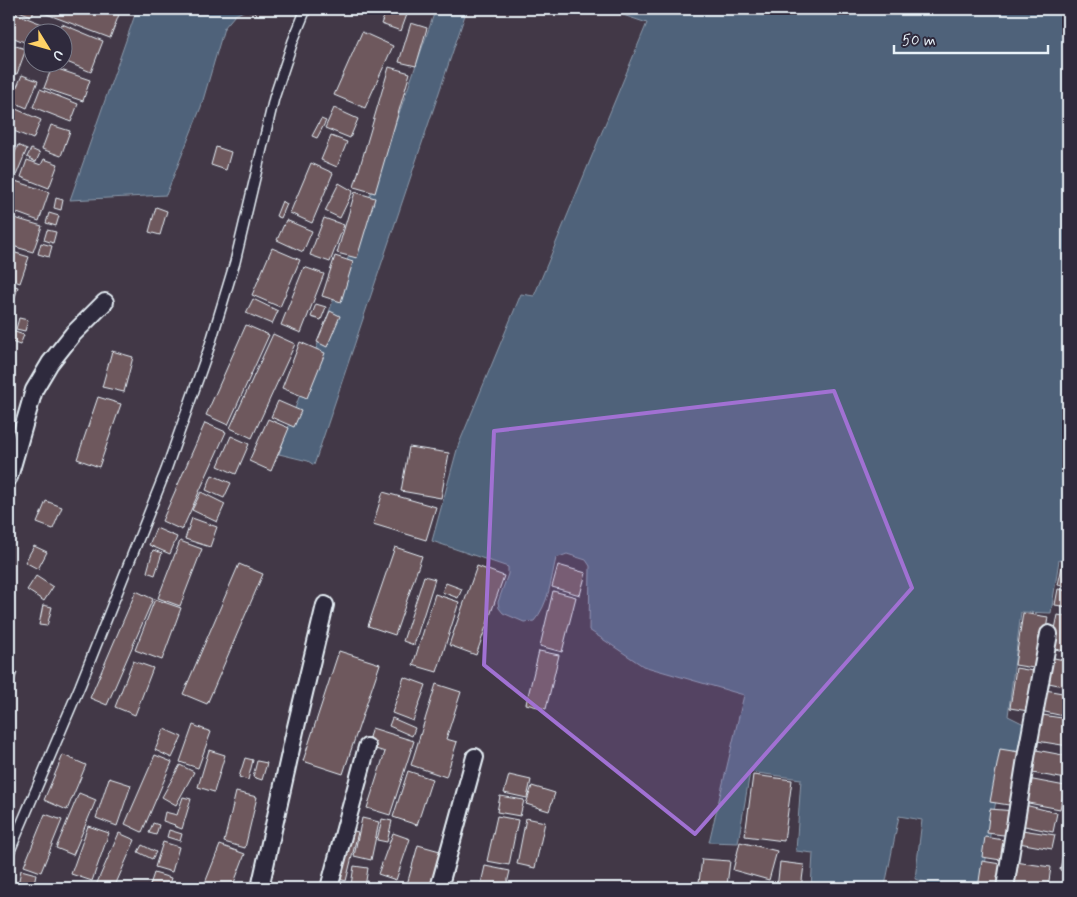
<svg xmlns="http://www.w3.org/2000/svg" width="1077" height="897" font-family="Mynerve,sans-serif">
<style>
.water{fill:#4f627a;stroke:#8c9bac}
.building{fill:#6e585d;stroke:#e8f1f8}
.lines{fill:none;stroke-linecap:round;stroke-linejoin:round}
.lane-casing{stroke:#e8f1f8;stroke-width:12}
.street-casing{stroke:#e8f1f8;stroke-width:20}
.lane{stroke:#2f2a3d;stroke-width:9}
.street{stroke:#2f2a3d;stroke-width:16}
.marked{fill:#a171d3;fill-opacity:0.2;stroke:#a171d3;stroke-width:4;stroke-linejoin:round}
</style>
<rect width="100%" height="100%" fill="#423847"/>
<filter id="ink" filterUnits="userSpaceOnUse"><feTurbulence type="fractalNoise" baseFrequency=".02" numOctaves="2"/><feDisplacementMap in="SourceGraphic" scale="10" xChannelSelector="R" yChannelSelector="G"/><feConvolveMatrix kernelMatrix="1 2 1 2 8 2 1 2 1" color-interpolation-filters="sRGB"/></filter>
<g filter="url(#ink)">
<!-- water -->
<g class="water">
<path d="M137 9H248L235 15 224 28 201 107 166 195 70 200Z"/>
<path d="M421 9H467L314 465 308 461 279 454 434 14Z"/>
<path d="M605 9H1068V562L1059 560 1051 613 1021 612 1008 716 1026 725 1021 749 1004 753 981 888H928V883L915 879 922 820 899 816 885 886 850 885 849 888H811L813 853 796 851 801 779 750 772 738 843 709 842 744 695 643 666 589 630 590 566 586 560 567 554 556 558C551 579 549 604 534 621L524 622 503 613 499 608 498 602 508 574V567L432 541 458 446 521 294 534 296 647 23Z"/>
</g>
<!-- building -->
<g class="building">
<path d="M13 9H35L32 16Z"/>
<path d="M37 9H110L120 12 110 38 36 10Z"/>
<path d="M243 9H257L255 13Z"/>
<path d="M387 9H409L401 31 381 24Z"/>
<path d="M9 11 42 24 39 32H32V45L9 36Z"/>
<path d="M411 23 427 28 416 66 399 62Z"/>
<path d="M62 24 103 41 91 72 62 60V32H58Z"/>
<path d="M362 32 393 46 365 108 334 95Z"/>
<path d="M9 44 26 49 17 74 9 71Z"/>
<path d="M52 67 90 80 83 101 44 88Z"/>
<path d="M389 67 410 73 375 193 354 187Z"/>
<path d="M22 75 38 81 27 108 11 101Z"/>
<path d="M9 76 15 79 10 92 9 91Z"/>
<path d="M40 89 78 104 71 122 33 107Z"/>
<path d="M9 106 41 120 33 139 9 129Z"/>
<path d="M334 108 358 119 350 138 325 128Z"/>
<path d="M321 119 326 121 317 138 312 136Z"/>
<path d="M51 125 70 131 61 156 42 149Z"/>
<path d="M331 136 347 142 337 167 321 160Z"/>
<path d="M9 140 13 141 9 153Z"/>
<path d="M18 145 27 149 15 178 9 175V168Z"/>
<path d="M216 147 231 152 226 170 211 165Z"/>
<path d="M31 149 40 153 36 162 27 157Z"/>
<path d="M44 159 58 164 49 188 21 177 27 160 41 165Z"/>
<path d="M311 163 333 173 312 223 290 213Z"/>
<path d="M9 179 49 192 39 221 9 210Z"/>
<path d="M339 183 353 191 340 218 325 211Z"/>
<path d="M355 192 375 198 357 258 337 253Z"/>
<path d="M56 198 63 200 61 210 54 208Z"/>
<path d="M282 201 287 204 281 218 276 216Z"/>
<path d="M156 207 167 211 160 235 149 232Z"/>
<path d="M49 213 59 216 56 226 46 223Z"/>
<path d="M11 217 42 226 33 252 9 245V224Z"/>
<path d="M324 218 344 225 330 262 310 255Z"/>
<path d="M286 220 312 231 303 252 277 240Z"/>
<path d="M47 230 56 232 53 243 44 240Z"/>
<path d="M41 243 52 246 49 257 38 254Z"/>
<path d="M272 248 300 260 280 307 252 295Z"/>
<path d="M9 251 29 257 20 283 9 279Z"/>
<path d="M335 256 353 262 341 302 322 296Z"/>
<path d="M304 267 324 274 301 333 281 325Z"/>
<path d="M9 284 18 287 12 307 9 306Z"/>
<path d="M253 299 278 311 272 324 246 313Z"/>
<path d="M316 304 326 307 321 320 311 317Z"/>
<path d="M330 311 340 316 327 347 317 342Z"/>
<path d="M19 318 28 320 25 331 16 329Z"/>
<path d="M246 325 269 335 228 425 206 415Z"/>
<path d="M12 331 24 335 20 345 9 341Z"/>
<path d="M273 334 295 344 252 438 230 428Z"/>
<path d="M300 342 325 353 307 398 282 388Z"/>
<path d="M112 351 133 357 124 392 102 387Z"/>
<path d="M98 397 121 404 99 467 77 459Z"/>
<path d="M278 401 301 411 294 427 271 417Z"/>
<path d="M268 419 289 428 271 471 249 461Z"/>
<path d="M205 423 226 432 182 530 162 521Z"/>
<path d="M231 436 249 444 236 474 218 466Z"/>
<path d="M409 447 449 453 441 498 401 491Z"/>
<path d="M212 475 231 483 224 498 206 490Z"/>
<path d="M201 492 225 504 217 522 192 510Z"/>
<path d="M383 492 436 507 426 540 373 524Z"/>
<path d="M46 501 62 507 53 529 37 523Z"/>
<path d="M192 518 217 527 210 547 185 539Z"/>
<path d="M156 528 177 537 170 554 149 545Z"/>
<path d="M180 541 202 549 180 606 158 598Z"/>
<path d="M34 546 47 552 38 569 25 562Z"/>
<path d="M395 547 422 556 395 635 368 626Z"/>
<path d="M153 550 162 553 155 575 147 572Z"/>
<path d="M1063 562 1068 563V587L1058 585Z"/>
<path d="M239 564 263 574 207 704 183 694Z"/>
<path d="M558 565 586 573 580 595 552 587Z"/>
<path d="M477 566 504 576 476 655 449 645Z"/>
<path d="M36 576 53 587 44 601 27 590Z"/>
<path d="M424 576 435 579 414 645 403 641Z"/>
<path d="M446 583 462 589 458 598 442 592Z"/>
<path d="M1058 589 1068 591V607L1055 605Z"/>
<path d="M136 591 153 599 107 705 90 698Z"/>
<path d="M553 591 576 597 562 652 540 646Z"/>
<path d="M435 594 459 602 437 672 413 665Z"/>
<path d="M155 599 181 608 162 660 135 650Z"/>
<path d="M43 605 52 607 47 626 39 625Z"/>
<path d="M1023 613 1048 617 1040 669 1015 665Z"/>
<path d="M1058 615 1068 617V652L1051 648Z"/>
<path d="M339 651 380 664 343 774 303 761Z"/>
<path d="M539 651 559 655 546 709 526 704Z"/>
<path d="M1050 657 1068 661V687L1044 682Z"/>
<path d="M133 661 153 668 135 715 115 707Z"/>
<path d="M1016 668 1039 672 1034 712 1010 708Z"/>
<path d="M9 669 17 673 14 681 9 679Z"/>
<path d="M404 677 426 685 413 721 392 713Z"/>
<path d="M436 684 461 692 446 739 457 742 446 777 411 765Z"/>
<path d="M1040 689 1068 694V717L1036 710Z"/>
<path d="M1036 714 1068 719V746L1031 740Z"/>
<path d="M392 718 415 728 412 736 389 726Z"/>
<path d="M193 725 211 732 198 768 180 762Z"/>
<path d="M372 728 414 741 390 815 367 808 385 752 366 746Z"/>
<path d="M164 729 182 737 172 758 155 750Z"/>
<path d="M1000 749 1025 753 1015 806 990 802Z"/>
<path d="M1031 749 1068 756V768L1066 779 1027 772Z"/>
<path d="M209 750 225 755 214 792 198 787Z"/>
<path d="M63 755 86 765 67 810 44 800Z"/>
<path d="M155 755 172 762 142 832 125 824Z"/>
<path d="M245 758 253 760 248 780 239 777Z"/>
<path d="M257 761 267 763 262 780 253 777Z"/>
<path d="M180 765 194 772 176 805 162 797Z"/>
<path d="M408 771 432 779 417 825 393 817Z"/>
<path d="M509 775 531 780 527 798 504 793Z"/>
<path d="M753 775 792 780 784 841 745 836Z"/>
<path d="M109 778 131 785 117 826 96 818Z"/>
<path d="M1028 779 1065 786 1060 809 1023 802Z"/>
<path d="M532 786 555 793 549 811 526 804Z"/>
<path d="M236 792 257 797 245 848 224 842Z"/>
<path d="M79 793 96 800 73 855 56 848Z"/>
<path d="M500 796 524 800 520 816 497 812Z"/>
<path d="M183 797 191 799 182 829 174 826 175 825 163 821 165 812 177 815Z"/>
<path d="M1025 805 1057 813 1053 832 1020 825Z"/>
<path d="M990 809 1015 811 1012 836 987 833Z"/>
<path d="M45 814 62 820 41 872 24 866Z"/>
<path d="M497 816 518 820 509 865 487 861Z"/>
<path d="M362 818 379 822 371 860 354 856Z"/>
<path d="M526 818 545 822 535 868 517 864Z"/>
<path d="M382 819 392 821 387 842 377 840Z"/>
<path d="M153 823 159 825 156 835 149 833Z"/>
<path d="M88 826 109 833 92 881 71 874Z"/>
<path d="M347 829 358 832 346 881 335 878Z"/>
<path d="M1068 829V872L1060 870Z"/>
<path d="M169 830 182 834 180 841 167 837Z"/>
<path d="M1022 830 1055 835 1052 849 1019 843Z"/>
<path d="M119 833 135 840 114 888H103L96 885Z"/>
<path d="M393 833 410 839 396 880 378 874Z"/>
<path d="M985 837 1010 841 1007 861 982 857Z"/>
<path d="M163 842 179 847 172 872 155 867Z"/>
<path d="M740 842 777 851 769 880 733 870Z"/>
<path d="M142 845 156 852 152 859 138 852Z"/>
<path d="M220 845 245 854 232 888H203Z"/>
<path d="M418 845 440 851 430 888H406Z"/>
<path d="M702 859 730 861 727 885 699 882Z"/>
<path d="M982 861 1007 865 1003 888H978Z"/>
<path d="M780 862 804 865 801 888H777Z"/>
<path d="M1015 862 1051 867 1048 888H1011Z"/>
<path d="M354 866 368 868 365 887 351 885Z"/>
<path d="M485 866 510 871 506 888H480Z"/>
<path d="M21 870 36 874 33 888 18 885Z"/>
<path d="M154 873 171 878 168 888H149Z"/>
<path d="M750 881 770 884V888H749Z"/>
<path d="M910 882 924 886 923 888H908Z"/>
<path d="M517 884 534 888H516Z"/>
</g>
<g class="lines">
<defs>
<path id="lane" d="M9 853 80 686 166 470 209 348 235 262 274 98 293 41 306 9"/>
<g id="street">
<path d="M9 477 34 390 50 363 73 334 105 302"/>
<path d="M260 888 295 731 325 605"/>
<path d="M329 888 367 747"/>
<path d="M439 888 475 757"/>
<path d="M1005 888 1027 752 1049 634"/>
</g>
</defs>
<!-- lane casing -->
<use href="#lane" class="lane-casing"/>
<!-- street casing -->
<use href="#street" class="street-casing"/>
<!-- lane -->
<use href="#lane" class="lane"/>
<!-- street -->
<use href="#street" class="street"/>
</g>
</g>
<!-- marked area -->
<path class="marked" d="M834 391 912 588 695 834 484 665 494 431Z"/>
<!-- margin -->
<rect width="1077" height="897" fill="none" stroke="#2f2a3d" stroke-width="30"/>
<rect x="15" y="15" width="1047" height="867" fill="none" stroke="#e8f1f8" stroke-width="2" filter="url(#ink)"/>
<!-- north arrow -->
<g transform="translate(48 48) rotate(127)"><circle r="24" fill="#2f2a3d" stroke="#797a88"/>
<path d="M0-4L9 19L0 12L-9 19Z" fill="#ffd166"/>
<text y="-8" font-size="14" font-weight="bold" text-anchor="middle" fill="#e8f1f8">U</text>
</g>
<!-- scale -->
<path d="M894 45v8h154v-8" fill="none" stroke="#e8f1f8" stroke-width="2.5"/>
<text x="902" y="45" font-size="15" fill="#e8f1f8" stroke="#2f2a3d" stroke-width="4" paint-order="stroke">50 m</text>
</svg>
